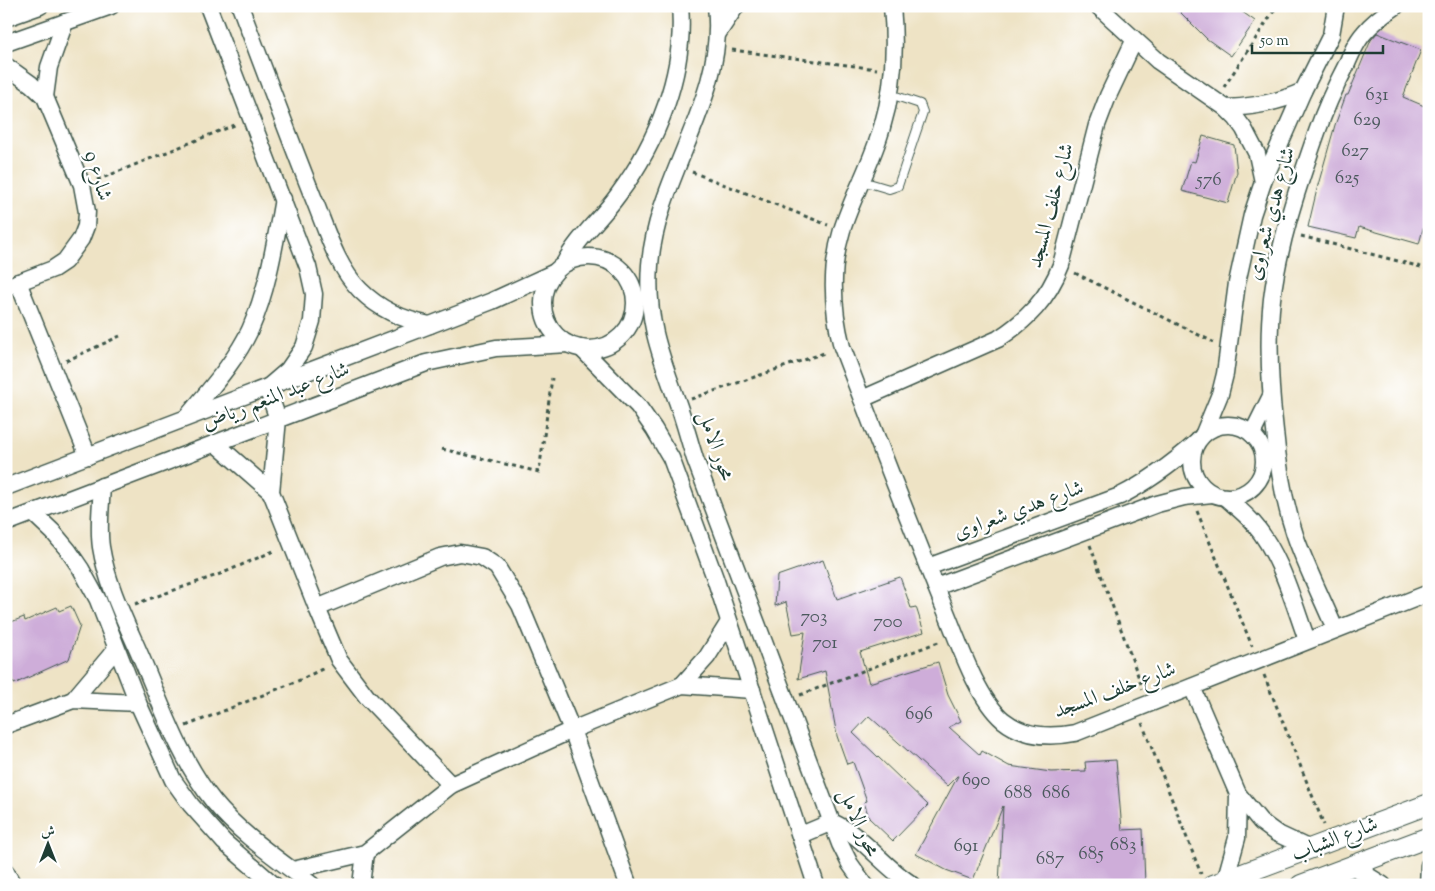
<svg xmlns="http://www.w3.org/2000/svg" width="1435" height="891" font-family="'Sorts Mill Goudy',Amiri,serif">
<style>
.building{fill:#ceadd9}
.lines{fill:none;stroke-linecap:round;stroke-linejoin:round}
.service-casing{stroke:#3e564a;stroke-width:10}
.minor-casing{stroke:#3e564a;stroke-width:19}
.tertiary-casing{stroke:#3e564a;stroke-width:22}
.path{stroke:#3e564a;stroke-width:3;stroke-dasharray:4 4;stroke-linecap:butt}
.service{stroke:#fff;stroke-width:8}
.minor{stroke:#fff;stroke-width:16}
.tertiary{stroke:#fff;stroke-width:20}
.labels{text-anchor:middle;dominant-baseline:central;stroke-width:4.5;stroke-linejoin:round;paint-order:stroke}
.number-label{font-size:19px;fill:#4b595d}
.street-label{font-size:21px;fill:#1f3d34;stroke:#fff}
</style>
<rect width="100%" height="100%" fill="#fff"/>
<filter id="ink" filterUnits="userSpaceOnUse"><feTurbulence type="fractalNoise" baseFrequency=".02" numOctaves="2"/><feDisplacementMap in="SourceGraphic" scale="10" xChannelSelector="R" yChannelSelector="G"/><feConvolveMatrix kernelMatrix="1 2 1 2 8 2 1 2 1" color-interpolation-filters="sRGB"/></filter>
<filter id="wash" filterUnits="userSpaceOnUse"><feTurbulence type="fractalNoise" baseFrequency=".0096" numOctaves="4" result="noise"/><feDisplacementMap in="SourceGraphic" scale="20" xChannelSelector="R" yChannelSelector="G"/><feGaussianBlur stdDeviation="1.12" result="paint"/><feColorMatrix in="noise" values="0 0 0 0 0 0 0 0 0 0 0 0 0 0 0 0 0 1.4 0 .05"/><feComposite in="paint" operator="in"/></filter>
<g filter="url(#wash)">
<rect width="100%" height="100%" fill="#eee3c5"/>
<g id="blocks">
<!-- building -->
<g class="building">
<path d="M1174 6H1234L1255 21 1231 56 1207 39Z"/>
<path d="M1377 33 1421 50 1403 97 1429 108V206L1419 244 1359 227 1356 238 1308 227 1318 185 1335 125 1346 95H1348L1371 40Z"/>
<path d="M1203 136 1234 145 1237 172 1228 203 1182 191 1191 161 1195 162Z"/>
<path d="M823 560 837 599 900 577 911 608 916 607 924 632 860 652 869 683 938 662 948 695 961 721 949 727 980 755 982 751 1009 766 1051 772 1086 771 1085 762 1116 760 1122 830 1143 829 1145 885H999L1003 806 973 880 946 870 916 854 958 776H957L947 786 869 716 853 733 928 805 893 841 869 818 864 802 867 801 853 762 847 764 837 736 825 671 798 679 805 632 793 634 786 602 775 606 777 576Z"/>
<path d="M71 606 80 626 69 659 14 684 6 666V624L24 617 25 621 57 607 59 611Z"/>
</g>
</g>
</g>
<g filter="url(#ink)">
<use href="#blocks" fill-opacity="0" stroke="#3e564a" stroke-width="1"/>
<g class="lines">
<defs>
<path id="service" d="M862 181 889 189 898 186 923 112 920 104 890 94"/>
<g id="minor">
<path d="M208 6 308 267 314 294 312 321 304 347 288 370 267 388 278 419 271 492 317 608 339 660 367 697 451 785"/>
<path d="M240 6C265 72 289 137 315 202 327 232 337 267 360 290 380 310 403 320 430 325"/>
<path d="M716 6C727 98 657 175 650 265 646 318 659 352 677 401 684 420 689 440 695 459L840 844 850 864 865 885"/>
<path d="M892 6C896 47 894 88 882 127 872 163 853 195 842 230 830 269 832 308 842 347 875 434 909 521 944 607 958 640 976 697 1003 720 1024 737 1050 738 1075 733L1429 593"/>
<path d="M1098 6 1158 61 1226 108 1236 118 1244 129 1257 154 1263 182"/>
<path d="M6 18 40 6"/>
<path d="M718 33 736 6"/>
<path d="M6 43 111 6"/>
<path d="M6 66 31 84 45 97 82 185 87 212 86 226 81 239 65 261 53 269 6 287"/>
<path d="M45 97 49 67 65 22"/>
<path d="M1226 108C1253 107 1278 103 1303 91"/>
<circle cx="589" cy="303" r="46"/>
<path d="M564 264C578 237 601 219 618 195 657 143 686 72 680 6"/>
<path d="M18 282 88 456"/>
<path d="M581 348 638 406 654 429 671 458 715 578 816 885"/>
<path d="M862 399 998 339C1027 320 1048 299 1061 265L1097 125 1108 96 1134 41"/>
<path d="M187 417C209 390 235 362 250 330 268 289 275 243 283 199"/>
<circle cx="1228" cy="461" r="36"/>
<path d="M1204 433 1220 394 1225 374 1237 283 1252 215 1263 182 1303 91 1331 35 1336 6"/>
<path d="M1252 434 1271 396"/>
<path d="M215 443 271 492"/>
<path d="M102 486C101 506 98 527 101 547 107 585 126 622 141 657 162 706 180 760 214 802 241 835 278 859 312 885"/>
<path d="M6 487 430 325 492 301 553 273"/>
<path d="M1225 497C1235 506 1246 514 1254 524 1281 555 1293 602 1307 640"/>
<path d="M33 513 53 532 68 550 81 569 98 600 138 703 173 780 191 805 224 842 274 885"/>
<path d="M6 523 426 363 496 348 568 344"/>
<path d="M928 567 1120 496C1148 482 1172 464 1196 443"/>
<path d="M936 587 1157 504 1184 497 1212 494"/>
<path d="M317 608 440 557 460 553 482 557 497 567 520 605 572 730 627 881V885"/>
<path d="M1335 629C1322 598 1306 567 1295 535 1284 502 1278 466 1275 431 1270 388 1267 343 1272 299 1279 242 1298 186 1317 132 1325 109 1335 87 1346 66 1351 54 1356 42 1364 33 1373 22 1384 14 1396 6"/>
<path d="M682 685 707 657 729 622"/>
<path d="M1192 687 1238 794 1261 822 1276 833 1310 849"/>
<path d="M73 700 116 649"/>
<path d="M6 725 73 700 138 703"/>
<path d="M801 835 832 822C864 836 883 867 913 885"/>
<path d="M1352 866 1383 885"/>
<path d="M293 870 365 853 451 785 572 730 682 685 752 690"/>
<path d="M6 872 13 885"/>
<path d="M1225 881 1237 838 1238 794"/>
<path d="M361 885 365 853"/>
<path d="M1428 885 1429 865"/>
</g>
<g id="tertiary">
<path d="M1213 885 1429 804"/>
<path d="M1301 885 1429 837"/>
</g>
</defs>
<!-- service casing -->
<use href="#service" class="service-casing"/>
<!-- minor casing -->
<use href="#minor" class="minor-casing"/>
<!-- tertiary casing -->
<use href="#tertiary" class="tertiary-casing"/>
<!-- path -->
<g class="path">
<path d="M732 50 877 69"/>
<path d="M1224 87 1277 6"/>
<path d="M692 172 828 225"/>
<path d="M97 180 237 124"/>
<path d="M1301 236 1429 269"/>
<path d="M1075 273 1213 342"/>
<path d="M66 361 120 336"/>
<path d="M691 399 827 352"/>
<path d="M442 449 539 472 552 378"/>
<path d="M1197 511 1252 646"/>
<path d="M1090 545 1143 689"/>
<path d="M135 604 223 573 276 550"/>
<path d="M1264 675 1324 825"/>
<path d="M800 695 941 641"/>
<path d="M1142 723 1201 874"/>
<path d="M186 726 300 680 326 667"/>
</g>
<!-- service -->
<use href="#service" class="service"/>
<!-- minor -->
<use href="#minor" class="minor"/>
<!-- tertiary -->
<use href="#tertiary" class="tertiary"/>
</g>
</g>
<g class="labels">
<!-- number labels -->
<g class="number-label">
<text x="1377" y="95">631</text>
<text x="1367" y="120">629</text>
<text x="1355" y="151">627</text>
<text x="1347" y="178">625</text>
<text x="1209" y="180">576</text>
<text x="814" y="617">703</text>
<text x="888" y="622">700</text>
<text x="825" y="643">701</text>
<text x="919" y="714">696</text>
<text x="976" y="780">690</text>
<text x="1018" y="793">688</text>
<text x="1056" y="793">686</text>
<text x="1123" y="845">683</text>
<text x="966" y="846">691</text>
<text x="1091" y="854">685</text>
<text x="1050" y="859">687</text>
</g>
<!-- street labels -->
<g class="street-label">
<text transform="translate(97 176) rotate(73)">شارع 9</text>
<text transform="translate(1052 206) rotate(-75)">شارع خلف المسجد</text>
<text transform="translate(1272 214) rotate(-75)">شارع هدي شعراوى</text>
<text transform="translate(276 397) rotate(-21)">شارع عبد المنعم رياض</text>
<text transform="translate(715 446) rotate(71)">محور الامل</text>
<text transform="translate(1019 511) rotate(-20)">شارع هدي شعراوى</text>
<text transform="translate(1115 691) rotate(-20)">شارع خلف المسجد</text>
<text transform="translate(858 823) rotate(66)">محور الامل</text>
<text transform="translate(1335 840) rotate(-21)">شارع الشباب</text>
</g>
</g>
<!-- margin -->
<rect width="1435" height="891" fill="none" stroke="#fff" stroke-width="25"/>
<!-- north arrow -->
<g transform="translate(48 844)" stroke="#ffffff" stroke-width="4" paint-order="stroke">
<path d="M0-4L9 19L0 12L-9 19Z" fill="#1f3d34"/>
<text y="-8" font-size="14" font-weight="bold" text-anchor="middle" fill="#1f3d34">ش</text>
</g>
<!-- scale -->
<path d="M1252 45v8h131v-8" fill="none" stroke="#1f3d34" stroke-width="2.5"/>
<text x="1260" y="45" font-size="15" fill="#1f3d34" stroke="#ffffff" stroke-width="4" paint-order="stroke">50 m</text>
</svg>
